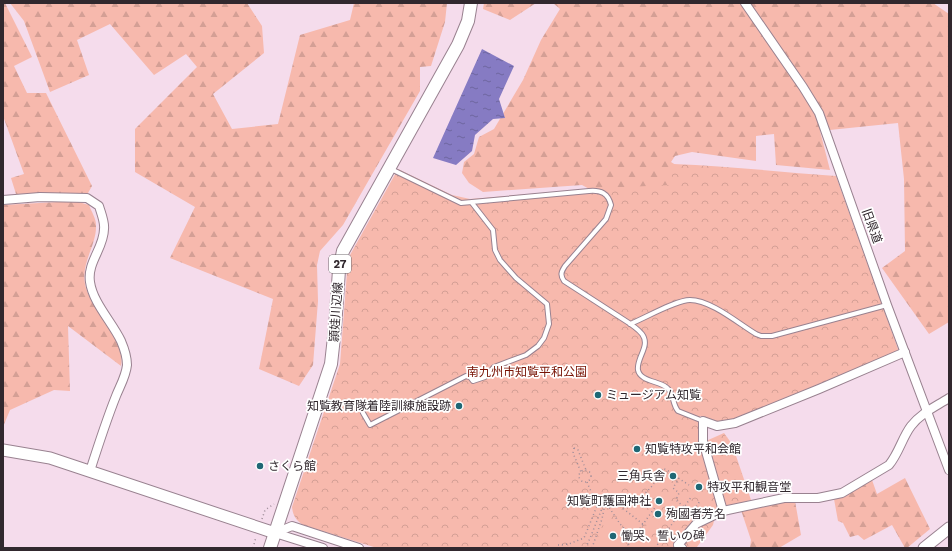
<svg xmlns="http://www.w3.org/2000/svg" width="952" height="551" font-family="'Work Sans','Noto Sans JP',sans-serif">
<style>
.forest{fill:url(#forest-firs)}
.park{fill:url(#park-crowns)}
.garden{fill:#f7b9ad}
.water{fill:url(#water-ripples)}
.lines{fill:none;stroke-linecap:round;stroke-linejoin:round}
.lane-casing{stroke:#998290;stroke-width:6}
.street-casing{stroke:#998290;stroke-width:10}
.secondary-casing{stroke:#998290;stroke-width:13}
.primary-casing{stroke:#998290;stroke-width:14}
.path{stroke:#9f8d99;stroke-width:1.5;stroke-dasharray:1 3;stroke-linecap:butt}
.lane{stroke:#fff;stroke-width:4}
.street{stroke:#fff;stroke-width:8}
.secondary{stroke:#fff;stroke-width:11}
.primary{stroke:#fff;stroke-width:12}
.poi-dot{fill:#1f6775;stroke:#fff;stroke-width:1.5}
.labels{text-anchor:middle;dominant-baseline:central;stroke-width:3.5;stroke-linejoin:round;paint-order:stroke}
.shield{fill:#fff;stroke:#6f686d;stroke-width:1}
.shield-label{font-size:11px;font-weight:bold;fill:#31282e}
.street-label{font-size:12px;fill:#31282e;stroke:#fff}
.park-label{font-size:12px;fill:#771203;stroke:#fff}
.poi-label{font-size:12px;fill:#31282e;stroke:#fff;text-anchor:start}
</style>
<defs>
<pattern id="forest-firs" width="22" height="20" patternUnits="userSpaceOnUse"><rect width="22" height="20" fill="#f7b9ad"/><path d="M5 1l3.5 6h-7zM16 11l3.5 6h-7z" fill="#d49f95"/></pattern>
<pattern id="park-crowns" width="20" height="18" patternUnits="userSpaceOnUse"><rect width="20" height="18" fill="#f7b9ad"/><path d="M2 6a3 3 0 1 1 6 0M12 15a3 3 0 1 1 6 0" fill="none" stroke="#d49f95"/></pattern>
<pattern id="water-ripples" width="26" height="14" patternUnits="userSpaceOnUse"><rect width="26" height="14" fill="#867bc3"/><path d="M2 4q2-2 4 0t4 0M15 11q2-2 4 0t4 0" fill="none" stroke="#6e659f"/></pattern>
</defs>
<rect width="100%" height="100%" fill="#f5dcec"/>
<!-- forest -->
<g class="forest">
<path d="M3 3H5L32 57 14 66 27 93H46L92 186 88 193 16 194 11 178 24 174 3 116Z"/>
<path d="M10 3H247L262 26 264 53 213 94 232 129 278 124 300 35 350 20 354 3H447L445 22 431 66 420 67V91L343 225 320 251 317 265 318 301 313 365 299 386 259 369 273 299 170 258 195 207 135 172V129L197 67 186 54 154 75 110 24 77 40 89 75 50 92 24 21Z"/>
<path d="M484 3H536L510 20 483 9Z"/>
<path d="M553 3H933L949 14V322L929 334 882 268 905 251 904 179 898 123 820 131 830 170 776 165 774 134 756 136V161L692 152 675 156 671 162 692 175 691 202 615 203 582 185 483 192 469 183 462 173 464 162 474 154 479 137 494 129 523 80 541 40 560 9Z"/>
<path d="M75 201 89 205C91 211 96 218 96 225 97 246 79 264 86 288 93 312 126 341 121 366L68 326 70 391 54 390 10 410 3 427V205Z"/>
<path d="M905 478 930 529 907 548H905L892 525 864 540 858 535 850 537 843 523 838 521 834 499 850 493 872 480 877 494Z"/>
<path d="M795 501 801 535 779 548H750L751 540 741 510 781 502Z"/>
</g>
<!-- park -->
<g class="park">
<path d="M673 164C727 166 781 172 836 176L898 349 897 352 814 389 726 422H717L700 416V441L718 504 713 525 697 547 377 548 303 525C296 520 293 516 292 507L340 364 347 272 350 255 398 169 452 195 470 199 602 188 671 185Z"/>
<path d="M724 433 732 444 751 500 724 508 706 441Z"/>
</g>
<!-- garden -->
<g class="garden">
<path d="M637 504 649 513 634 534 626 529 616 517 624 511Z"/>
<path d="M652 517 660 522 650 536 656 540 651 548H631Z"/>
<path d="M606 518 610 520 614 519 631 537 623 548H595Z"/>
</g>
<!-- water -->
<path class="water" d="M482 49 514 66 499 99 505 118 493 119 475 135 472 151 456 165 433 158Z"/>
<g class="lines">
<defs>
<g id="lane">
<path d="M391 169 461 203 589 191C601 190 608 193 611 205L606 219 565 266C561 272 560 275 564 281 581 292 598 303 615 314 624 320 636 326 642 334 651 346 636 358 638 370 640 381 658 381 666 387 674 392 672 404 678 411L703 421"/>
<path d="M630 324C645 318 676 300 690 300 711 300 739 324 756 334L761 336H772L887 305"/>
<path d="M363 413 370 425 466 376 470 377 473 381 485 377 494 367 526 355 538 346 544 338 549 324 547 304 516 278 500 260 495 250 493 230 472 203"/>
</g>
<g id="street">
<path d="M745 3 803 87 819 113 887 305 949 470"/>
<path d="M3 200 40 197 87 198 99 206C101 213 105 222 104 229 104 248 87 262 90 282 93 303 112 322 121 341 124 348 127 356 127 365 126 376 120 386 116 396 106 421 98 446 90 471"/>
<path d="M723 511 784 498H818L842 493 889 465C899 453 902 438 911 426 921 413 935 407 949 398"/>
<path d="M275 533 292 526 359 548"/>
<path d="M275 533 323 548"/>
<path d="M682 548 678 545 696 524 723 511 703 441V421L717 426 735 423 819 389 905 352"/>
</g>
<g id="secondary">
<path d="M3 450 50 458 275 533"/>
<path d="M924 548 949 528"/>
</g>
<path id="primary" d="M270 548 331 364 335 328 339 270 343 251 458 45 468 21 471 3"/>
</defs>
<!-- lane casing -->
<use href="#lane" class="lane-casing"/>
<!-- street casing -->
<use href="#street" class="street-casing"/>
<!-- secondary casing -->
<use href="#secondary" class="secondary-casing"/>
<!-- primary casing -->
<use href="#primary" class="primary-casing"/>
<!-- path -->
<g class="path">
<path d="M574 448 578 450 586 470"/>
<path d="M574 448 573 453 581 472"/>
<circle cx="585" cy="476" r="6"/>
<path d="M675 476 689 485"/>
<path d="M679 478 673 488 679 493 676 500 684 507"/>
<path d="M587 482 597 506"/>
<path d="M605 501 620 524 634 538"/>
<path d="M620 506 644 525"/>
<path d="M609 507C637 504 650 494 663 468L670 472"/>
<path d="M693 517 692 513 700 501"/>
<path d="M262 519 265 510 274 504"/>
<path d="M558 545 569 544 584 538 597 506 605 501"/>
<path d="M253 548 256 537"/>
<path d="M586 548 605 501"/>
<path d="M592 548 602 519 605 504"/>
<path d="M626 548 656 506"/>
<path d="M655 548 692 496"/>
</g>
<!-- lane -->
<use href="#lane" class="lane"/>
<!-- street -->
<use href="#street" class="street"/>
<!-- secondary -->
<use href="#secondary" class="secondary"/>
<!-- primary -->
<use href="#primary" class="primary"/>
</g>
<!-- markers -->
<g class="poi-dot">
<circle cx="598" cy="395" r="4"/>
<circle cx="459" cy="406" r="4"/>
<circle cx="637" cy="449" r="4"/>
<circle cx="260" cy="466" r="4"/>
<circle cx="673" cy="476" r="4"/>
<circle cx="699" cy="487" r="4"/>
<circle cx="659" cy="501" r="4"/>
<circle cx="658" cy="514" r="4"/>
<circle cx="613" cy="536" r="4"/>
</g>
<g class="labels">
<!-- shield labels -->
<rect class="shield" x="329" y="255" width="22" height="18" rx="3"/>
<g class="shield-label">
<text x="340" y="264">27</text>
</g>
<!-- street labels -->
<g class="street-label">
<text transform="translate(872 226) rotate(70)">旧県道</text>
<text transform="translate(336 312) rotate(-86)">頴娃川辺線</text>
</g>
<!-- park labels -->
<g class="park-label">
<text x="527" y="372">南九州市知覧平和公園</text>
</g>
<!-- poi labels -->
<g class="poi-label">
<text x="606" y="395">ミュージアム知覧</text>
<text x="451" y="406" text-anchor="end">知覧教育隊着陸訓練施設跡</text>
<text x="645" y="449">知覧特攻平和会館</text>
<text x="268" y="466">さくら館</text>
<text x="665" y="476" text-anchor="end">三角兵舎</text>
<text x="707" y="487">特攻平和観音堂</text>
<text x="651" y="501" text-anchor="end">知覧町護国神社</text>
<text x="666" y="514">殉國者芳名</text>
<text x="621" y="536">慟哭、誓いの碑</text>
</g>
</g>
<!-- border -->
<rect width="952" height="551" fill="none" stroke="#31282e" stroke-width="8"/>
</svg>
